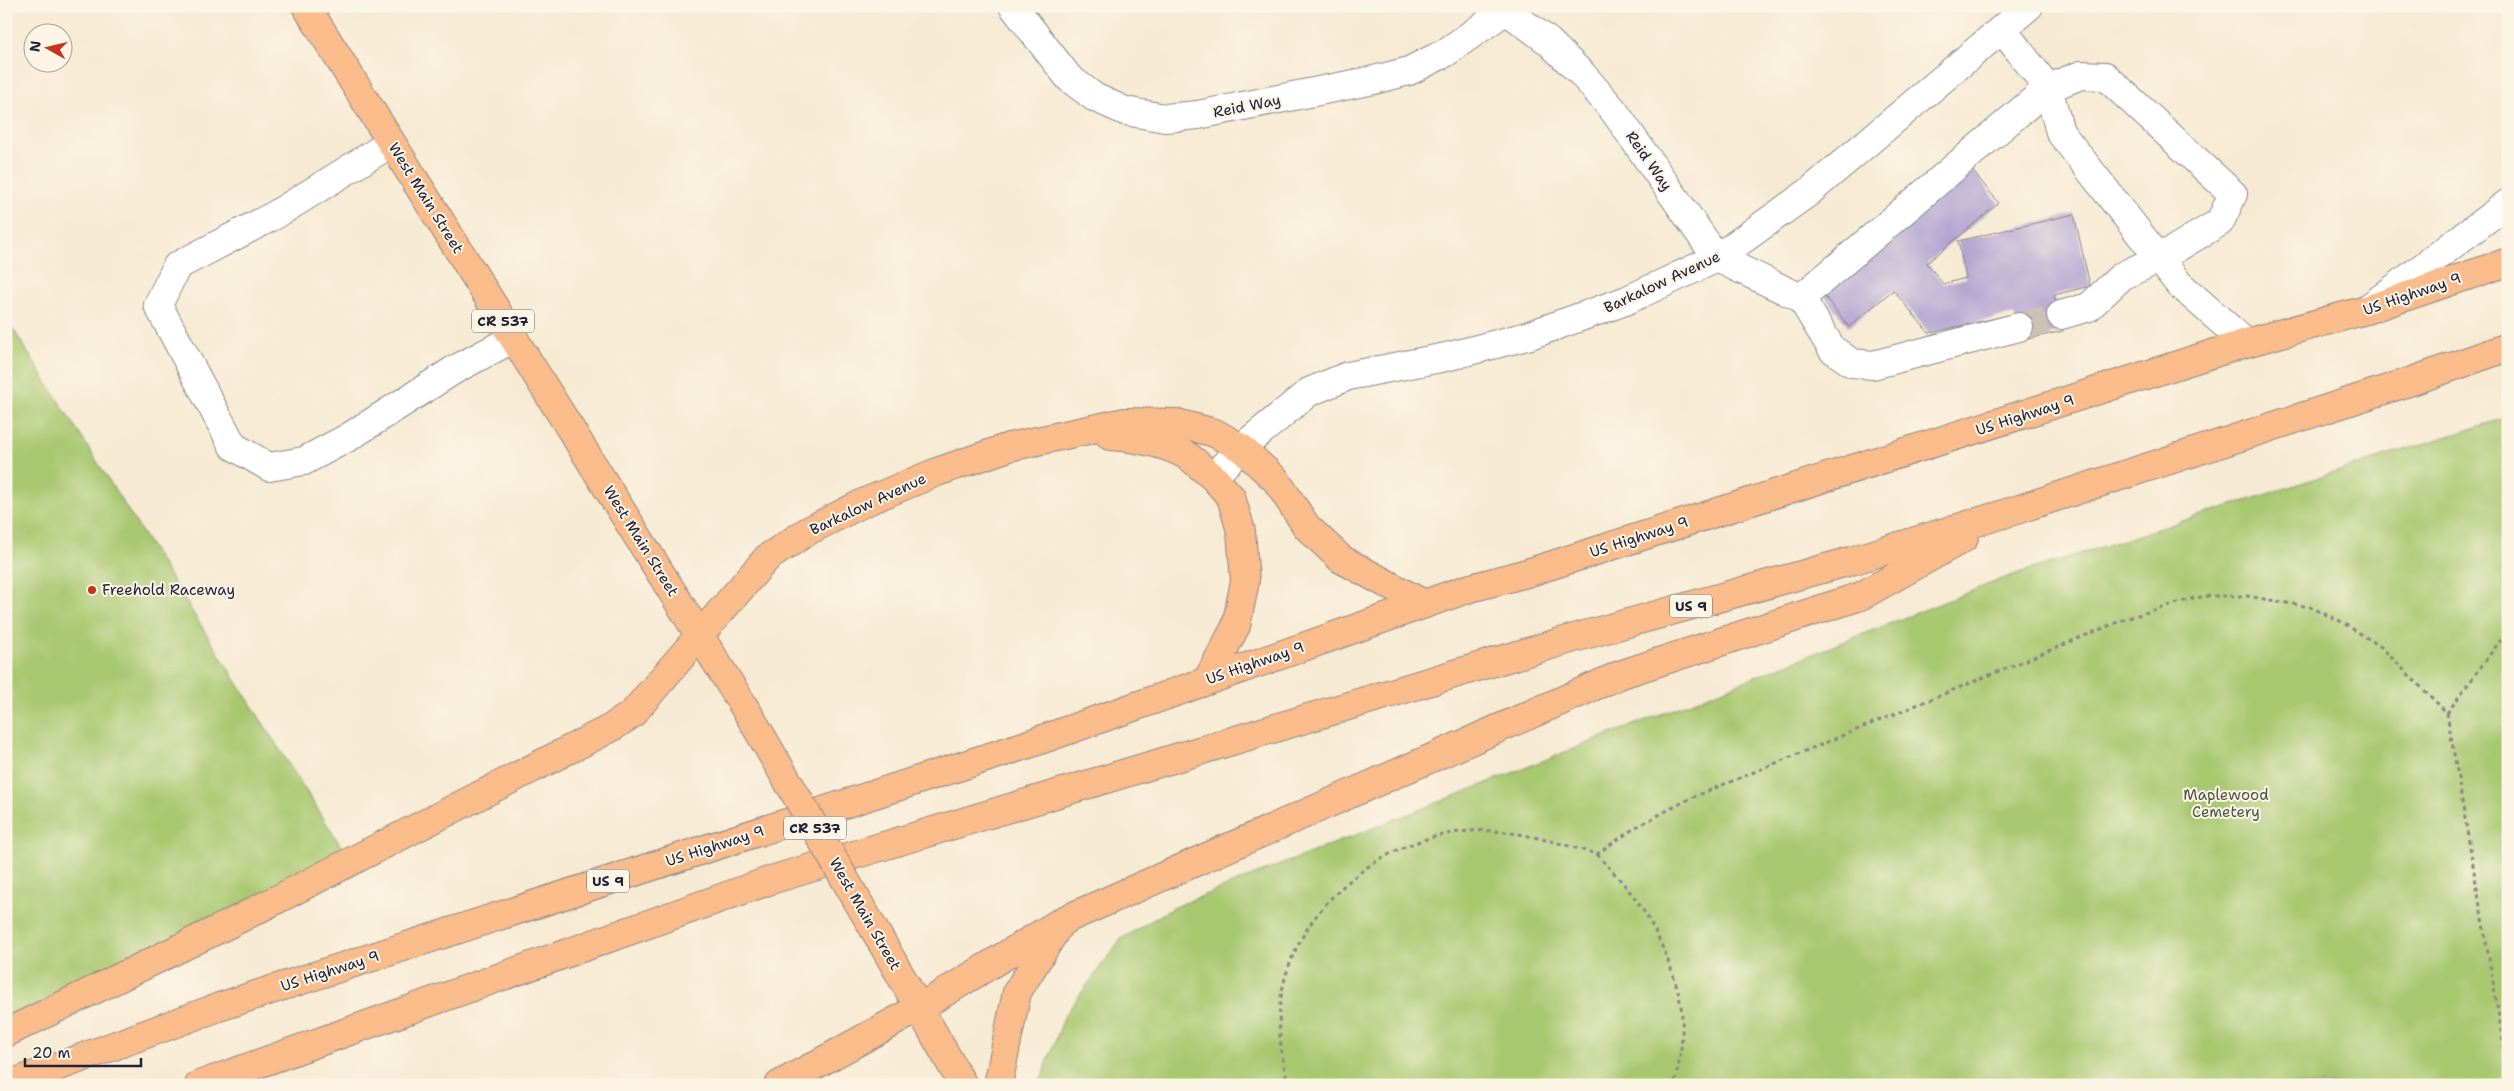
<svg xmlns="http://www.w3.org/2000/svg" width="2514" height="1091" font-family="'Shantell Sans',sans-serif">
<style>
.green{fill:#a8c870;stroke:#657556}
.building{fill:#b3a4d2}
.lines{fill:none;stroke-linecap:round;stroke-linejoin:round}
.minor-tunnel{stroke:#ccc2b4;stroke-width:28;stroke-dasharray:28 14;stroke-linecap:butt}
.minor-casing{stroke:#8c8686;stroke-width:30}
.major-casing{stroke:#8c8686;stroke-width:30}
.highway-casing{stroke:#8c8686;stroke-width:30}
.path{stroke:#8c8686;stroke-width:3;stroke-dasharray:4 4;stroke-linecap:butt}
.minor{stroke:#fff;stroke-width:28}
.major{stroke:#f9bc8a;stroke-width:28}
.highway{stroke:#f9bc8a;stroke-width:28}
.major-bridge-casing{stroke:#8c8686;stroke-width:30;stroke-linecap:butt}
.major-bridge{stroke:#f9bc8a;stroke-width:28}
.poi-dot{fill:#c8321e;stroke:#fcf5e5;stroke-width:2}
.labels{text-anchor:middle;dominant-baseline:central;stroke-width:4;stroke-linejoin:round;paint-order:stroke}
.shield{fill:#fcf5e5;stroke:#63616e;stroke-width:1}
.shield-label{font-size:14px;font-weight:bold;fill:#22223b}
.street-label{font-size:15px;fill:#22223b;stroke:#fcf5e5}
.poi-label{font-size:15px;fill:#22223b;stroke:#fcf5e5;text-anchor:start}
.park-label{font-size:15px;fill:#4a544b;stroke:#fcf5e5}
</style>
<rect width="100%" height="100%" fill="#fcf5e5"/>
<filter id="ink" filterUnits="userSpaceOnUse"><feTurbulence type="fractalNoise" baseFrequency=".02" numOctaves="2"/><feDisplacementMap in="SourceGraphic" scale="10" xChannelSelector="R" yChannelSelector="G"/><feConvolveMatrix kernelMatrix="1 2 1 2 8 2 1 2 1" color-interpolation-filters="sRGB"/></filter>
<filter id="wash" filterUnits="userSpaceOnUse"><feTurbulence type="fractalNoise" baseFrequency=".0096" numOctaves="4" result="noise"/><feDisplacementMap in="SourceGraphic" scale="20" xChannelSelector="R" yChannelSelector="G"/><feGaussianBlur stdDeviation="1.12" result="paint"/><feColorMatrix in="noise" values="0 0 0 0 0 0 0 0 0 0 0 0 0 0 0 0 0 1.4 0 .05"/><feComposite in="paint" operator="in"/></filter>
<g filter="url(#wash)">
<rect width="100%" height="100%" fill="#f6ead2"/>
<!-- green -->
<g class="green">
<path d="M6 318 351 862 6 1033Z"/>
<path d="M2508 417V1085H1039L1065 1015 1121 939 1174 907 2007 577Z"/>
</g>
<g id="blocks">
<!-- building -->
<path class="building" d="M1971 169 1999 203 1927 263 1943 284 1966 278 1958 241 2074 214 2090 286 2054 295 2063 331 2020 341 2014 314 1929 333 1893 290 1849 327 1822 293Z"/>
</g>
</g>
<g filter="url(#ink)">
<use href="#blocks" fill-opacity="0" stroke="#8c8686" stroke-width="1"/>
<g class="lines">
<!-- minor-tunnel -->
<path class="minor-tunnel" d="M2019 327 2061 315"/>
<defs>
<g id="minor">
<path d="M1013 6 1069 78 1094 97 1125 111 1165 118 1198 115 1374 80 1409 71 1445 53 1506 10V6"/>
<path d="M1506 10 1548 41 1582 74 1614 111 1717 258 1801 298 1832 349 1852 363 1873 365 2019 327"/>
<path d="M2002 29 2048 88 2060 132 2179 284 2246 343"/>
<path d="M391 143 275 215 177 266 158 305 233 446 269 467 304 461 349 437 454 370 514 338"/>
<path d="M1801 298 2048 88 2081 75 2105 76 2233 194 2220 222 2160 258 2122 276 2089 307 2061 315"/>
<path d="M2371 306 2508 203"/>
<path d="M1213 477 1241 448 1309 392 1348 376 1446 357 1527 336 1625 301 1717 258 1809 192 2029 6"/>
</g>
<g id="major">
<path d="M306 6 748 713"/>
<path d="M1110 436C1136 438 1167 443 1189 457 1197 463 1205 471 1213 477"/>
<path d="M700 635 767 558 808 531 865 502 937 472 1009 447 1125 422 1177 423 1215 433 1241 448"/>
<path d="M882 943 963 1085"/>
</g>
<g id="highway">
<path d="M1241 448 1276 480 1307 527 1341 559 1424 604"/>
<path d="M1208 679 1236 626 1245 581 1241 531 1231 497 1213 477"/>
<path d="M6 1033 231 923 611 728 632 714 700 635"/>
<path d="M8 1085 219 1007 1026 745 1467 589 1527 573 2246 343 2366 310 2508 262"/>
<path d="M199 1085 774 879 1574 638 1851 561 2013 511 2412 381 2508 347"/>
<path d="M779 1085 919 1008 1062 921 1622 674 1861 596 1964 538"/>
<path d="M998 1085 1017 992 1059 925"/>
</g>
</defs>
<!-- minor casing -->
<use href="#minor" class="minor-casing"/>
<!-- major casing -->
<use href="#major" class="major-casing"/>
<!-- highway casing -->
<use href="#highway" class="highway-casing"/>
<!-- path -->
<g class="path">
<path d="M2447 713 2508 630"/>
<path d="M1597 854C1609 868 1623 882 1634 897 1655 924 1681 983 1682 1017 1683 1039 1680 1063 1674 1085"/>
<path d="M1288 1085C1281 1054 1276 1022 1282 991 1299 904 1384 836 1471 831 1512 828 1558 843 1597 854L1636 827 1691 798 2128 618 2194 598 2210 596H2247L2310 607 2340 621 2380 646 2447 713 2508 1070"/>
<path d="M2503 1085 2508 1082"/>
</g>
<!-- minor -->
<use href="#minor" class="minor"/>
<!-- major -->
<use href="#major" class="major"/>
<!-- highway -->
<use href="#highway" class="highway"/>
<defs>
<path id="major-bridge" d="M748 713 882 943"/>
</defs>
<!-- major-bridge casing -->
<use href="#major-bridge" class="major-bridge-casing"/>
<!-- major-bridge -->
<use href="#major-bridge" class="major-bridge"/>
</g>
</g>
<!-- markers -->
<circle class="poi-dot" cx="92" cy="590" r="5"/>
<g class="labels">
<!-- shield labels -->
<g class="shield">
<rect x="472" y="309.5" width="62" height="23" rx="4"/>
<rect x="1670" y="594.5" width="42" height="23" rx="4"/>
<rect x="784" y="816.5" width="62" height="23" rx="4"/>
<rect x="587" y="869.5" width="42" height="23" rx="4"/>
</g>
<g class="shield-label">
<text x="503" y="321">CR 537</text>
<text x="1691" y="606">US 9</text>
<text x="815" y="828">CR 537</text>
<text x="608" y="881">US 9</text>
</g>
<!-- street labels -->
<g class="street-label">
<text transform="translate(1247 106) rotate(-11)">Reid Way</text>
<text transform="translate(1649 161) rotate(55)">Reid Way</text>
<text transform="translate(426 198) rotate(58)">West Main Street</text>
<text transform="translate(1662 282) rotate(-25)">Barkalow Avenue</text>
<text transform="translate(2412 294) rotate(-19)">US Highway 9</text>
<text transform="translate(2025 415) rotate(-18)">US Highway 9</text>
<text transform="translate(868 504) rotate(-25)">Barkalow Avenue</text>
<text transform="translate(1639 537) rotate(-18)">US Highway 9</text>
<text transform="translate(641 541) rotate(58)">West Main Street</text>
<text transform="translate(1255 663) rotate(-19)">US Highway 9</text>
<text transform="translate(715 846) rotate(-18)">US Highway 9</text>
<text transform="translate(865 914) rotate(60)">West Main Street</text>
<text transform="translate(330 971) rotate(-18)">US Highway 9</text>
</g>
<!-- poi labels -->
<g class="poi-label">
<text x="102" y="590">Freehold Raceway</text>
</g>
<!-- park labels -->
<g class="park-label">
<text x="2226" y="795">Maplewood<tspan x="2226" dy="17">Cemetery</tspan></text>
</g>
</g>
<!-- margin -->
<rect width="2514" height="1091" fill="none" stroke="#fcf5e5" stroke-width="25"/>
<!-- north arrow -->
<g transform="translate(48 48) rotate(278)"><circle r="24" fill="#fcf5e5" stroke="#a5a1a1"/>
<path d="M0-4L9 19L0 12L-9 19Z" fill="#c8321e"/>
<text y="-8" font-size="14" font-weight="bold" text-anchor="middle" fill="#22223b">N</text>
</g>
<!-- scale -->
<path d="M25 1058v8h116v-8" fill="none" stroke="#22223b" stroke-width="2.5"/>
<text x="32" y="1058" font-size="15" fill="#22223b" stroke="#fcf5e5" stroke-width="4" paint-order="stroke">20 m</text>
</svg>
